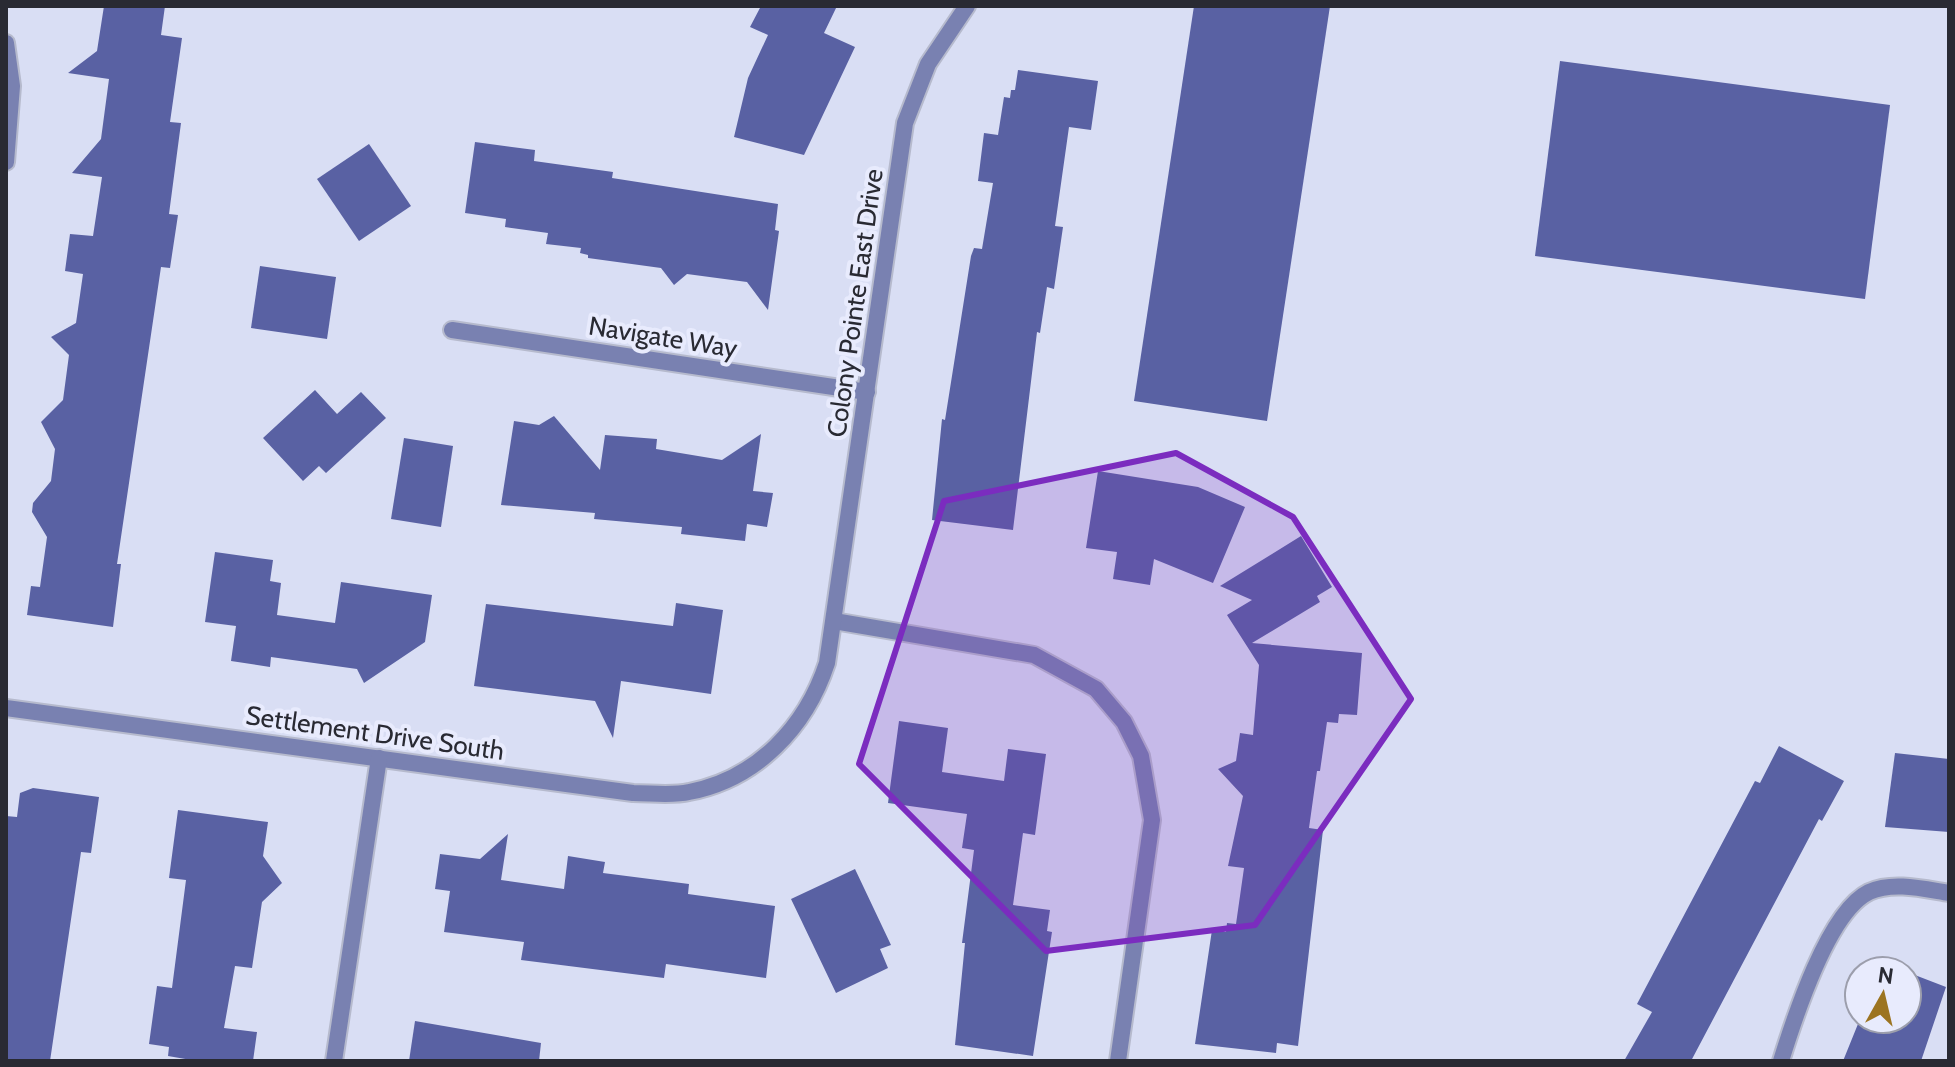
<svg xmlns="http://www.w3.org/2000/svg" width="1955" height="1067" font-family="Cabin,sans-serif">
<style>
.building{fill:#5961a3}
.lines{fill:none;stroke-linecap:round;stroke-linejoin:round}
.minor-casing{stroke:#b6bacd;stroke-width:20}
.minor{stroke:#7981b1;stroke-width:16}
.marked{fill:#7b2cbf;fill-opacity:0.2;stroke:#7b2cbf;stroke-width:6;stroke-linejoin:round}
.labels{text-anchor:middle;dominant-baseline:central;stroke-width:8;stroke-linejoin:round;paint-order:stroke}
.street-label{font-size:26px;fill:#292a33;stroke:#e8ebfd}
</style>
<rect width="100%" height="100%" fill="#d9def4"/>
<!-- building -->
<g class="building">
<path d="M104 6H165L161 35 182 38 170 122 181 123 169 214 178 215 170 268 161 267 117 564H121L113 627 27 615 31 586 40 587 47 537 32 512 33 503 51 481 55 449 41 422 63 400 69 355 51 337 76 323 83 274 65 271 70 234 93 236 102 177 72 173 101 139 109 79 68 73 97 51Z"/>
<path d="M761 6H837L824 33 855 47 804 155 734 137 748 78 768 35 750 27Z"/>
<path d="M1194 6H1330L1267 421 1134 401Z"/>
<path d="M1560 61 1890 105 1865 299 1535 256Z"/>
<path d="M1018 70 1098 81 1091 130 1069 127 1055 226 1063 227 1054 289 1047 287 1040 333 1037 332 1013 530 932 520 942 419 945 420 971 256 974 248 982 249 993 183 978 181 984 133 998 135 1004 97 1010 98 1011 90H1015Z"/>
<path d="M475 142 535 150 534 161 613 172 612 178 778 204 775 230 779 231 768 310 747 282 687 274 674 285 661 268 588 258V255L580 253 581 248 546 244 548 233 505 227 506 219 465 213Z"/>
<path d="M369 144 411 206 359 241 317 179Z"/>
<path d="M260 266 336 277 327 339 251 328Z"/>
<path d="M315 390 337 414 361 392 386 418 326 473 319 466 303 481 263 438Z"/>
<path d="M554 416 600 470 605 435 657 439 656 449 722 460 761 434 753 491 773 493 767 527 747 524 745 541 681 534 682 527 594 519 595 513 501 505 514 421 539 425Z"/>
<path d="M404 438 453 446 441 527 391 519Z"/>
<path d="M1098 471 1198 487 1245 507 1213 583 1154 559 1150 585 1113 579 1117 552 1086 548Z"/>
<path d="M1301 536 1332 587 1317 596 1320 602 1252 643 1362 653 1357 715 1339 714 1338 723 1327 722 1320 771H1317L1309 828 1323 830 1298 1046 1277 1043 1276 1053 1195 1044 1212 930 1226 932 1227 923 1236 924 1244 868 1228 866 1243 796 1218 769 1236 761 1240 733 1253 735 1259 665 1227 615 1252 600 1220 586Z"/>
<path d="M215 552 273 560 270 581 281 583 277 615 335 623 341 582 432 595 425 642 364 683 357 669 271 657 270 667 231 661 236 626 205 622Z"/>
<path d="M676 603 723 610 711 694 621 681 613 738 595 701 474 686 486 604 673 626Z"/>
<path d="M899 721 948 728 942 772 1004 781 1008 749 1046 754 1035 835 1023 833 1013 905 1050 910 1047 931 1052 932 1033 1056 955 1045 965 943H962L974 850 962 848 967 814 888 803Z"/>
<path d="M1779 746 1844 781 1822 821 1819 819 1691 1061H1624L1652 1012 1637 1004 1755 781 1760 783Z"/>
<path d="M1895 753 1949 759V832L1885 827Z"/>
<path d="M33 788 99 797 91 853 81 852 50 1061H6V816L17 817 20 793Z"/>
<path d="M178 810 268 822 263 856 282 883 262 902 252 968 235 966 224 1028 257 1032 253 1061H197L168 1056 169 1047 149 1044 157 986 172 988 186 880 169 878Z"/>
<path d="M508 834 501 880 564 889 568 856 605 862 603 873 689 884 688 894 775 906 766 978 666 964 664 978 521 960 524 942 444 932 450 891 435 889 440 854 480 859Z"/>
<path d="M855 869 891 945 880 949 888 968 836 993 791 899Z"/>
<path d="M1907 972 1946 987 1921 1061H1843L1860 1019H1907Z"/>
<path d="M415 1021 541 1043 539 1061H409Z"/>
</g>
<g class="lines">
<defs>
<g id="minor">
<path d="M6 43 12 86 6 162"/>
<path d="M452 330 867 392"/>
<path d="M834 621 1034 655 1096 689 1124 722 1141 756 1152 820 1118 1061"/>
<path d="M6 708 633 793C651 793 672 796 689 792 757 779 806 727 827 663L905 123 928 64 967 6"/>
<path d="M334 1061 379 758"/>
<path d="M1781 1061C1794 1019 1828 912 1869 892 1893 881 1924 889 1949 893"/>
</g>
</defs>
<!-- minor casing -->
<use href="#minor" class="minor-casing"/>
<!-- minor -->
<use href="#minor" class="minor"/>
</g>
<!-- marked area -->
<path class="marked" d="M1176 453 1293 517 1411 699 1255 925 1046 951 859 764 944 501Z"/>
<g class="labels">
<!-- street labels -->
<g class="street-label">
<text transform="translate(855 303) rotate(-82)">Colony Pointe East Drive</text>
<text transform="translate(663 337) rotate(9)">Navigate Way</text>
<text transform="translate(375 733) rotate(8)">Settlement Drive South</text>
</g>
</g>
<!-- border -->
<rect width="1955" height="1067" fill="none" stroke="#292a33" stroke-width="16"/>
<!-- north arrow -->
<g transform="translate(1883 995) rotate(8)"><circle r="38" fill="#e8ebfd" stroke="#9c9eac" stroke-width="2"/>
<path d="M0-6L14 30L0 20L-14 30Z" fill="#9c7421"/>
<text y="-12" font-size="22" font-weight="bold" text-anchor="middle" fill="#292a33">N</text>
</g>
</svg>
